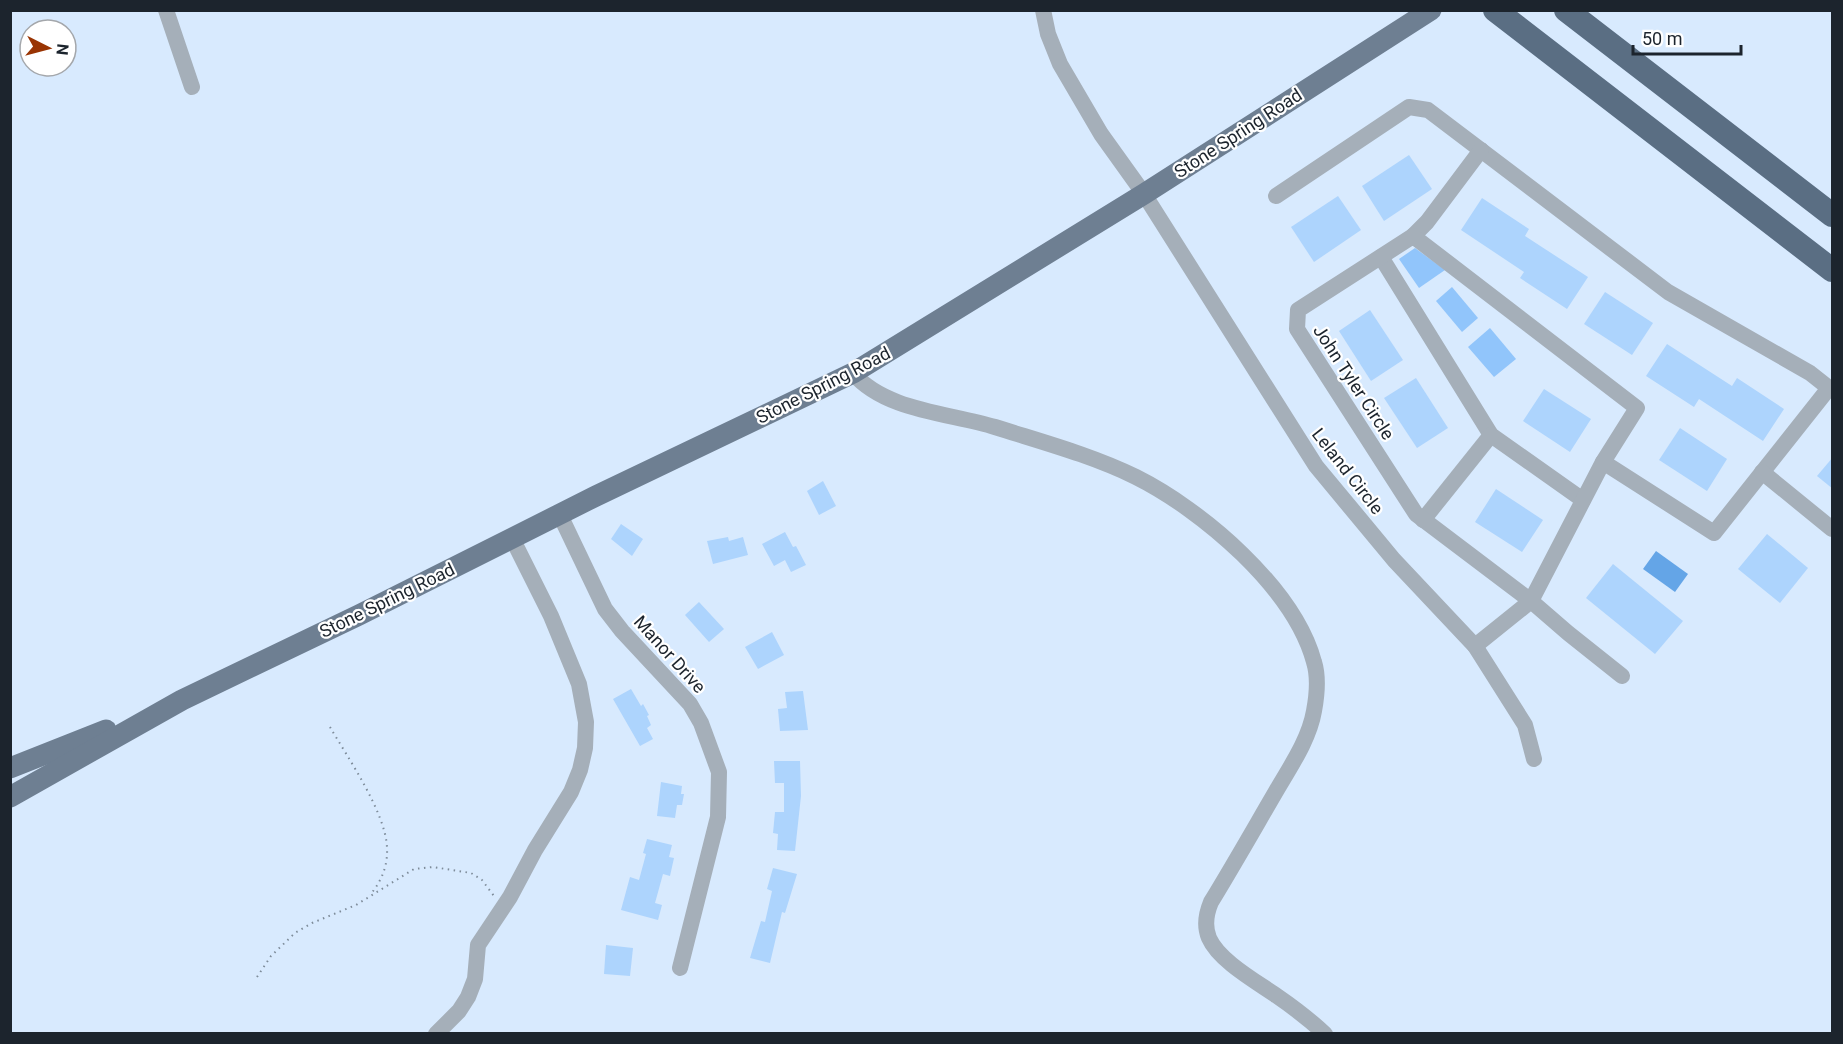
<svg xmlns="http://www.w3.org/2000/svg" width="1843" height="1044" font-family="Roboto,sans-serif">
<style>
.green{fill:#91c5fb}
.water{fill:#64a5e7}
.building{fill:#add4fd}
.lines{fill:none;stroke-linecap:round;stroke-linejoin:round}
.path{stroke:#7e8c9a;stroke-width:2;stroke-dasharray:1.5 4.5;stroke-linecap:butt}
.minor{stroke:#a5afb9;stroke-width:16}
.major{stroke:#6e7f92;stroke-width:21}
.highway{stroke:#5a6e83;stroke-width:24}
.labels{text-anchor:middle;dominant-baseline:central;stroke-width:4.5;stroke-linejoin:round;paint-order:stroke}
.street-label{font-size:18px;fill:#1c242d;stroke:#fff}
</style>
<rect width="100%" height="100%" fill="#d8eafe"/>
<!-- green -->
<g class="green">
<path d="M1415 248 1445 270 1419 288 1399 259Z"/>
<path d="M1452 287 1478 318 1462 332 1436 301Z"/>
<path d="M1490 328 1516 359 1494 377 1468 347Z"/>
</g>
<!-- water -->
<path class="water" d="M1656 551 1688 574 1675 592 1643 569Z"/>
<!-- building -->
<g class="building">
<path d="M1409 155 1432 189 1384 221 1362 186Z"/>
<path d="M1338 196 1361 230 1314 262 1291 227Z"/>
<path d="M1482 198 1529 229 1525 236 1588 277 1567 309 1520 278 1524 272 1461 230Z"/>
<path d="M1605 292 1653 323 1632 355 1584 324Z"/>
<path d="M1370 310 1403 360 1371 381 1339 331Z"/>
<path d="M1667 344 1732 386 1737 378 1784 409 1763 441 1699 399 1694 407 1646 376Z"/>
<path d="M1416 378 1448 428 1417 448 1384 398Z"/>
<path d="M1544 389 1591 419 1570 452 1523 421Z"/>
<path d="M1680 428 1727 459 1707 491 1659 460Z"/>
<path d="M1833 457V489L1817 476Z"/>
<path d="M823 481 836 506 819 515 807 491Z"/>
<path d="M1496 489 1543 520 1522 552 1475 522Z"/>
<path d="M621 524 643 539 632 556 611 539Z"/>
<path d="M785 532 793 547 796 546 806 565 791 572 785 560 774 566 762 544Z"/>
<path d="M1767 534 1808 568 1780 603 1738 569Z"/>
<path d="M728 537 729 541 743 537 748 555 713 564 707 541Z"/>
<path d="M1613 564 1683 621 1655 654 1586 598Z"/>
<path d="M699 602 724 629 709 642 685 615Z"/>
<path d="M772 632 784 655 758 669 745 647Z"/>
<path d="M631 689 641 706 643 704 649 715 647 716 651 725 647 728 653 739 640 746 613 699Z"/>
<path d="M803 691 808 730 780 731 778 709 787 708 785 692Z"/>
<path d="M774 761H800L801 796 795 851 777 850 778 834 773 833 775 812H784V783H775Z"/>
<path d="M661 782 682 786 681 794H684L682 805H677L675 818 657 816Z"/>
<path d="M647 839 672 845 669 857 674 858 670 876 663 874 655 903 662 905 658 920 621 910 630 877 639 880 646 854 643 853Z"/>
<path d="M773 868 797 874 785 913 782 912 770 963 750 958 761 921 765 922 772 891 767 889Z"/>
<path d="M606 945 633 948 630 976 604 974Z"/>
</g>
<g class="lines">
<!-- path -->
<g class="path">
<path d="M330 727C348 758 386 813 387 848 388 866 381 882 370 895"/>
<path d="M257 977 271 956 295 933 312 923 356 905 414 869 433 867 471 873 482 880 494 896"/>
</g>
<!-- minor -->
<g class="minor">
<path d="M166 10 192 87"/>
<path d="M1043 10 1048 34 1060 64 1101 134 1144 194 1316 466 1394 560 1475 646 1525 725 1534 759"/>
<path d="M1276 196 1409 107 1428 110 1668 292 1810 373 1829 388 1714 533 1603 462"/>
<path d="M1413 236 1427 222 1481 150"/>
<path d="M1381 257 1491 435 1583 500"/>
<path d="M853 373C885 411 950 413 995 427 1042 442 1091 455 1136 477 1202 510 1294 588 1314 662 1319 678 1317 695 1314 711 1309 740 1290 767 1275 793 1254 829 1233 866 1211 902 1206 914 1204 926 1209 938 1219 961 1257 982 1277 996 1293 1007 1310 1020 1325 1034"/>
<path d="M1762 472 1832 529"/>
<path d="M560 515 605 609 622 631 690 704 701 723 719 772 718 817 680 968"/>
<path d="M1423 520 1491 435"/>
<path d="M1475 646 1531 601 1603 462 1637 408 1413 236 1298 310 1297 329 1416 514 1531 601 1568 633 1622 676"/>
<path d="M436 1034 459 1011 468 997 475 979 478 945 510 897 535 850 571 792 580 770 585 748 586 722 579 684 551 616 512 538"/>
</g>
<!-- major -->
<g class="major">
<path d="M10 768 106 730"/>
<path d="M10 797 182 700 359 615 596 496 853 373 1144 194 1431 10"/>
</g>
<!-- highway -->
<g class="highway">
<path d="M1495 10 1832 270"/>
<path d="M1566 10 1832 215"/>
</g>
</g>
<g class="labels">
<!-- street labels -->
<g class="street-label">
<text transform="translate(1238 133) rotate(-33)">Stone Spring Road</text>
<text transform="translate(1354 382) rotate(57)">John Tyler Circle</text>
<text transform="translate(823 385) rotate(-27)">Stone Spring Road</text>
<text transform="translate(1348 471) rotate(52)">Leland Circle</text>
<text transform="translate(387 600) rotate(-26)">Stone Spring Road</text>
<text transform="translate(670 654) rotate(48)">Manor Drive</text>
</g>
</g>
<!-- border -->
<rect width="1843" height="1044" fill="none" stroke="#1c242d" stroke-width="24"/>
<!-- north arrow -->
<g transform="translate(48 48) rotate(96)"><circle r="28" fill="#ffffff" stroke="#a4a7ab" stroke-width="1.5"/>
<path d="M0-4.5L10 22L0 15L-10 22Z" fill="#993403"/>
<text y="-9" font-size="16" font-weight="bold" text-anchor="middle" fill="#1c242d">N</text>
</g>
<!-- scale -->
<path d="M1633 45v9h108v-9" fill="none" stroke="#1c242d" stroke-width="3"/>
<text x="1642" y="45" font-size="18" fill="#1c242d" stroke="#ffffff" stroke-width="4.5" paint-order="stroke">50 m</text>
</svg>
